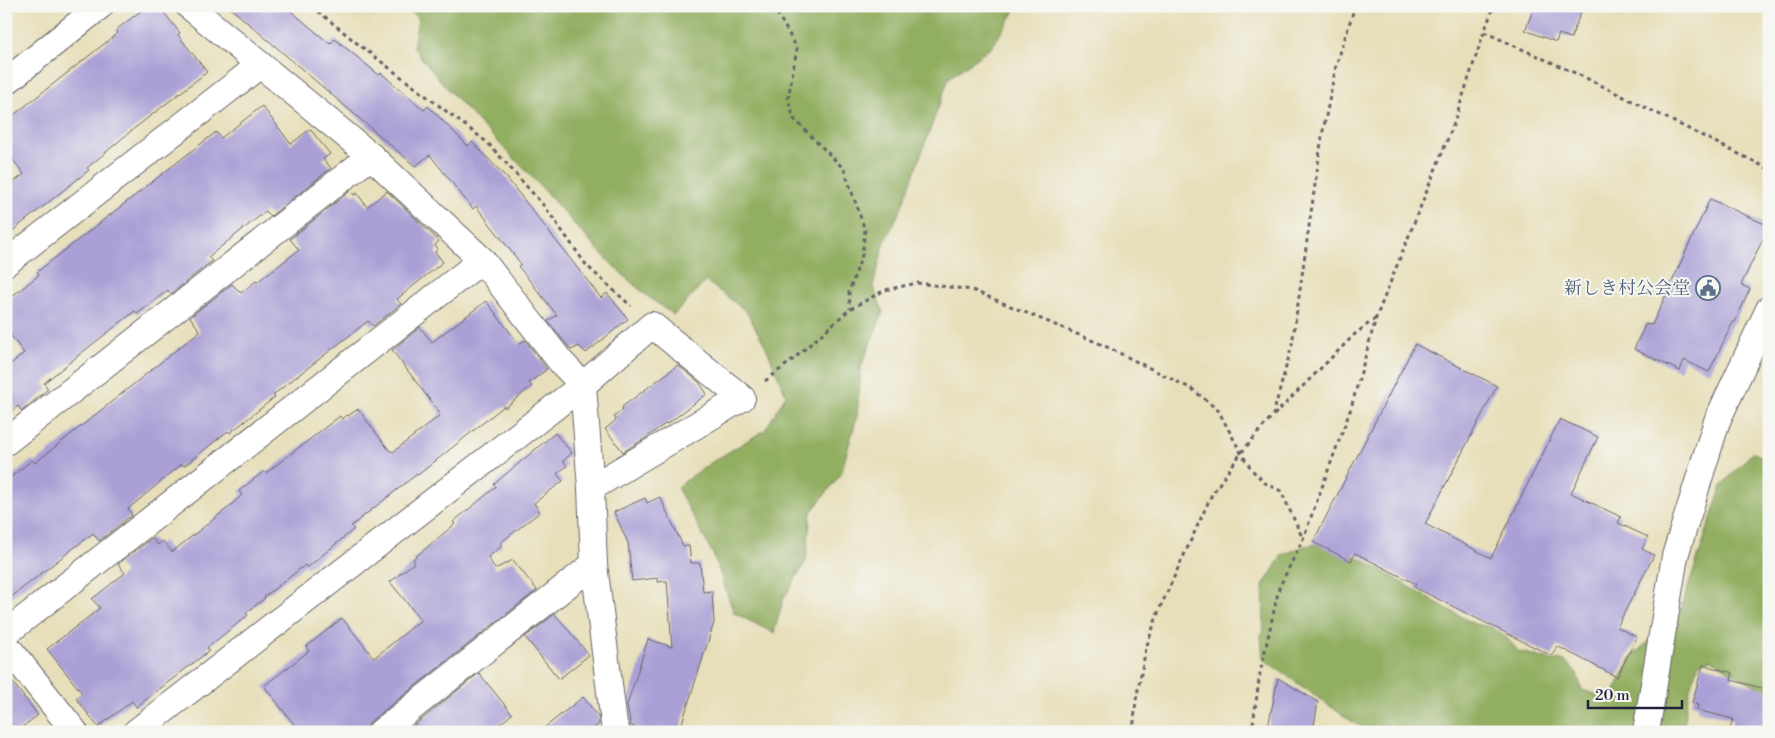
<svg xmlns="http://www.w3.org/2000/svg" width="1775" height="738" font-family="'Libre Bodoni','Noto Serif JP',serif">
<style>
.forest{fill:#92ae60;stroke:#5a684e}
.building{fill:#aaa0d6}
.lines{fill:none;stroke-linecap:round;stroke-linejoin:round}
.street-casing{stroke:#676467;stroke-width:28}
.path{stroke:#676467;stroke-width:3;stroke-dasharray:4 4;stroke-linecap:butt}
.street{stroke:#fff;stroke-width:26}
.labels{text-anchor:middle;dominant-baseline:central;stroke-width:4;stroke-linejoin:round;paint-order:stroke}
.service-label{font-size:18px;fill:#4e5e75;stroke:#f6f6f2;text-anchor:end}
</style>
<rect width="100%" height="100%" fill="#f6f6f2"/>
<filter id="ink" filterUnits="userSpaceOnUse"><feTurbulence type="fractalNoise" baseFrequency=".02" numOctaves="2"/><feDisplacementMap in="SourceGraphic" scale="10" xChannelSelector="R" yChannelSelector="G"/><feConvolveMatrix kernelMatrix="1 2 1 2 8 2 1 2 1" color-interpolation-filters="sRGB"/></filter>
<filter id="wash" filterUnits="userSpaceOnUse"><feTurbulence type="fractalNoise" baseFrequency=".0096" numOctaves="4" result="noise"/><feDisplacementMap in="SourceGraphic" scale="20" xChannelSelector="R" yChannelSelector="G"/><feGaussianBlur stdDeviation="1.12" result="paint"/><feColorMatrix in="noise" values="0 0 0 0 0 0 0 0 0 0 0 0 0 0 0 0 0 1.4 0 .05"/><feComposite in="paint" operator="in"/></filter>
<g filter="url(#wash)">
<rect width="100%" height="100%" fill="#e7dfb9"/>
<!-- forest -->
<g class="forest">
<path d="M403 6H1018L992 47 949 78 901 209 885 241 873 286 883 312 861 367 857 416 841 474 811 512 806 561 783 600 774 633 734 613 713 554 677 487 712 462 765 430 786 395 766 347 746 311 706 281 674 315C622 282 584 234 543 189 500 142 452 99 413 47L418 18Z"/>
<path d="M1753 452 1769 461V693L1734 674 1712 659 1699 663C1690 686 1683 708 1685 732H1373L1354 723 1263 659 1261 637 1264 624 1263 586 1282 555 1305 546 1324 543 1363 560 1474 624 1491 627 1507 638 1518 651 1550 660 1565 661 1577 674 1582 690 1598 695 1613 694 1632 656 1679 615 1722 485Z"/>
</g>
<g id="blocks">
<!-- building -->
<g class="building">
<path d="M147 6H159L180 33 178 35 207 72 131 131 87 168 89 170 6 236V188L24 174 6 151V121L118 33 116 30Z"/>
<path d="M228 6H285L330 44 335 39 379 75 381 73 424 110 428 106 468 146 472 142 506 177 601 298 607 293 628 319 586 353 579 346 571 350 548 321 557 315 518 266 521 264 476 206 473 209 430 155 415 166Z"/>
<path d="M1535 6H1583L1571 38 1559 34 1556 42 1525 30Z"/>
<path d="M262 106 291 144 310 129 330 154 323 159 331 168 271 216 266 211 208 257 212 261 171 294 168 290 137 314 135 311 84 351 44 383 48 389 22 411 18 406 6 415V368L24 353 6 329V301L39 275 37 272 216 132 221 138Z"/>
<path d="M350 191 354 195 357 193 367 207 387 191 439 241 435 245 438 249 435 252 443 262 397 299 401 304 373 326 368 321 273 395 275 397 230 433 228 431 184 466 182 464 128 509 132 515 99 541 93 533 6 601V481L32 460 35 463 200 331 190 317 232 284 241 293 256 281 257 282 299 250 290 239Z"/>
<path d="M1710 199 1769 226 1741 285 1750 289 1735 322H1733L1709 372 1684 360 1680 371 1634 349 1646 323 1652 325Z"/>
<path d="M486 301 519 344 525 340 547 369 529 383 532 386 505 408 504 406 418 475 417 474 351 526 354 529 307 568 305 565 264 597 265 598 246 613 248 615 207 648 209 651 136 707 132 701 98 727 76 698 82 693 47 649 100 608 92 599 125 573 118 564 152 538 158 545 163 541 172 552 229 507 242 495 239 491 264 471 266 473 340 416 342 419 347 415 348 416 358 409 389 450 393 452 439 416 438 414 439 412 392 350 420 327 432 342Z"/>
<path d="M1415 344 1497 386 1425 524 1491 558 1560 419 1598 437 1571 493 1621 517 1618 523 1648 537 1642 549 1654 555 1617 627 1637 637 1617 677 1557 646 1552 656 1414 587 1416 584 1355 553 1351 561 1313 542Z"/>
<path d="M678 365 699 382 707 394 667 424 666 423 647 437 623 452 605 429 616 420 614 417 623 409 622 407Z"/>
<path d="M555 433 572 453 563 461 567 466 557 474 563 481 534 503 540 512 500 543 502 546 488 557 495 569 513 560 537 590 372 720 367 726 366 732H300L264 686 309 651 306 647 342 618 374 658 421 620 390 582 415 562 413 559 455 524 453 522 496 487 494 484Z"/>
<path d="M660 497 683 546H689L691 563H700L703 592 712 591 714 623 679 732H651L631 726 627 705 648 639 672 647 667 581 658 582V578L632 581 628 543 614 512 645 498 647 503Z"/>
<path d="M555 614 589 655 559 679 525 637Z"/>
<path d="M1703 665 1733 673 1731 680 1769 690V732H1729L1733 719 1697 710 1698 705 1692 703Z"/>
<path d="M479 673 512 714 490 732H406Z"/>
<path d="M6 674 38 715 16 732H6Z"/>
<path d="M1278 678 1318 702 1313 732H1267Z"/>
<path d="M583 697 598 716 599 724 589 732H539Z"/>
</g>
</g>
</g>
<g filter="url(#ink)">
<use href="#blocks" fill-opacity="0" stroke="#676467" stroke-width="1"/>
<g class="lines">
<defs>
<g id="street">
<path d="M189 6 371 156 482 260 561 362 583 385 591 488 594 564 614 724 617 732"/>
<path d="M6 82 100 6"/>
<path d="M6 263 260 65"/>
<path d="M6 442 371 156"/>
<path d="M6 633 482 260"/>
<path d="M6 645 75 732"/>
<path d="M136 732 583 385 652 325 742 398 591 488"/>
<path d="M381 732 594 564"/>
<path d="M1646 732 1675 556 1717 421 1769 309"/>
</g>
</defs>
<!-- street casing -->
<use href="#street" class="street-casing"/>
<!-- path -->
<g class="path">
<path d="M312 6 358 44 488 143 545 207 587 266 631 306"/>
<path d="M773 6 797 48 788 99 794 119 844 169 865 230 862 255 849 292 850 309"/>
<path d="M1484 32 1584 77 1769 169"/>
<path d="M765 381 790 362 850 309 885 290 917 283 972 290 1103 345 1192 389 1218 410 1241 453 1252 470 1265 483 1281 491 1303 539"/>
<path d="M1274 415 1355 334 1376 318"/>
<path d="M1133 732 1136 700 1146 648 1159 610 1212 494 1241 453 1273 415 1292 345 1322 136 1336 66 1355 6"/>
<path d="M1252 732 1260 673 1279 588 1303 539 1351 408 1376 318 1454 123 1484 32 1494 6"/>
</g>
<!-- street -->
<use href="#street" class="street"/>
</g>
</g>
<!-- icons -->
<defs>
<symbol id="civic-ring" viewBox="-11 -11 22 22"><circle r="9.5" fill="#f6f6f2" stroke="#5c6f8a" stroke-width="1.5"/><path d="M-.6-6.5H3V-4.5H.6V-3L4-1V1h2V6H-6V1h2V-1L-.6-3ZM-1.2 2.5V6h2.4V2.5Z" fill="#5c6f8a"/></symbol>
</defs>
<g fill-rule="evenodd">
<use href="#civic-ring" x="1694" y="274" width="28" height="28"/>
</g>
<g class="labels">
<!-- service labels -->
<g class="service-label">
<text x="1690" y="288">新しき村公会堂</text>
</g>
</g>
<!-- margin -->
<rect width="1775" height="738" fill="none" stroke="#f6f6f2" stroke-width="25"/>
<!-- scale -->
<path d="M1588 700v8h94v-8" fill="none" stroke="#22223b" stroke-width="2.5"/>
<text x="1595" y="700" font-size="15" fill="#22223b" stroke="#f6f6f2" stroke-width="4" paint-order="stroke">20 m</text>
</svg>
